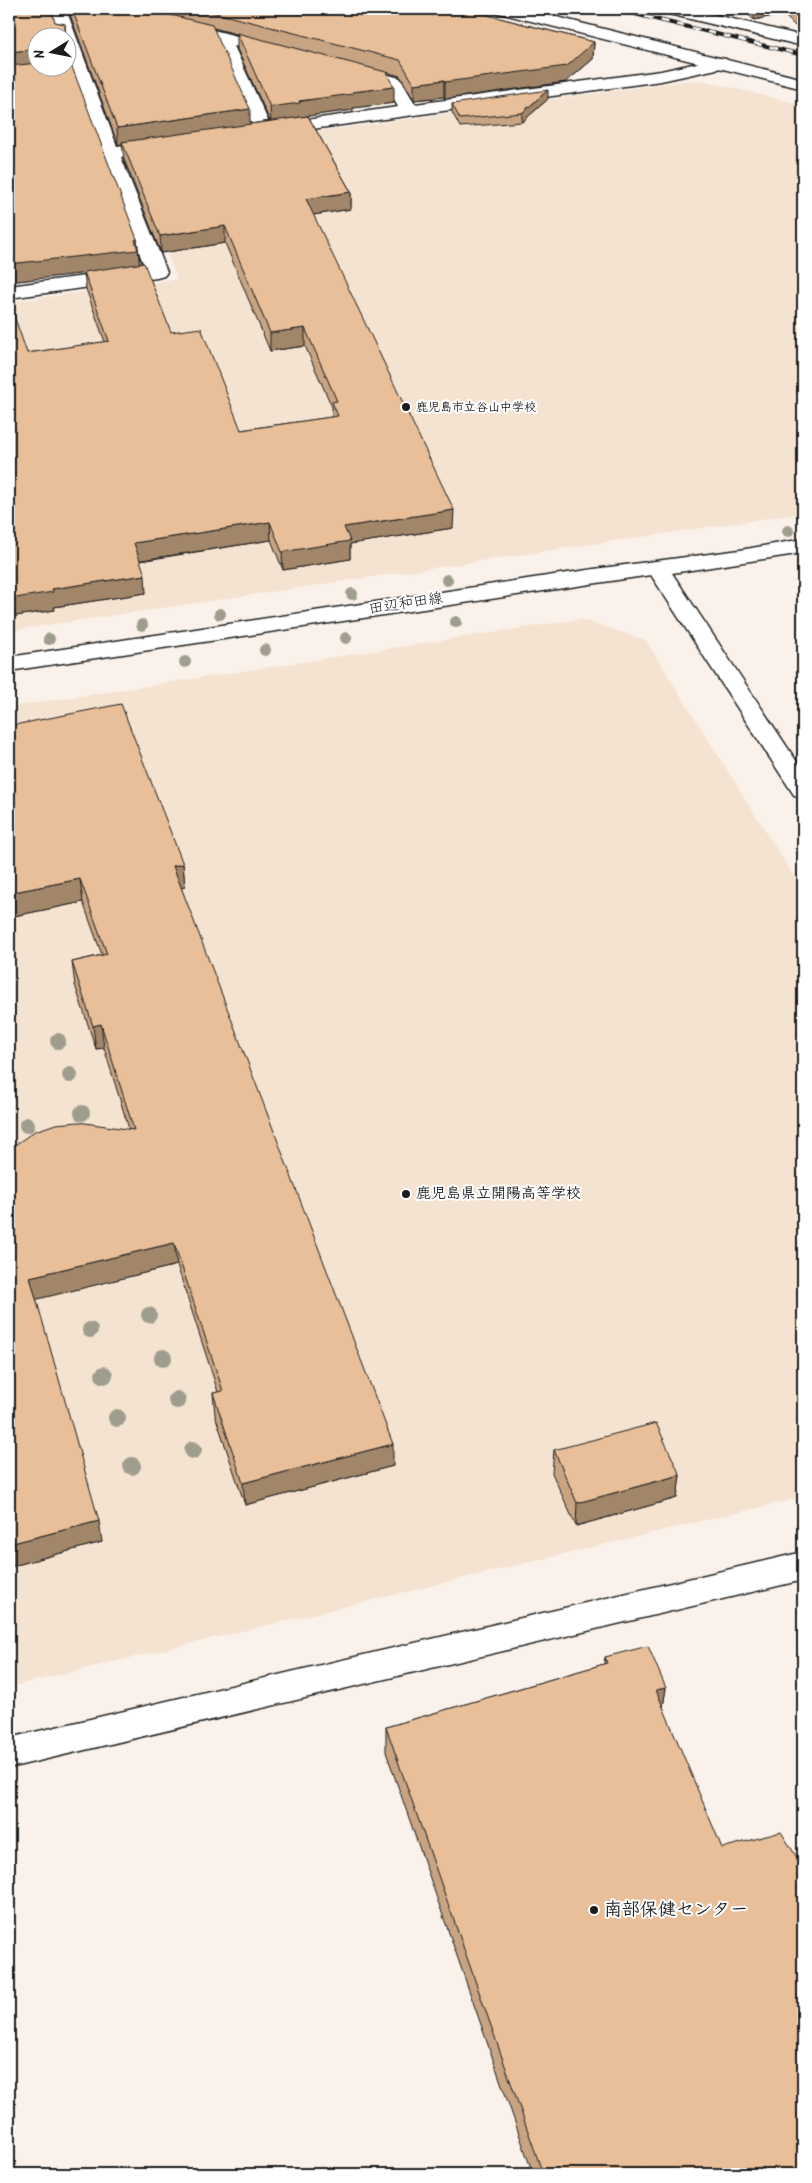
<svg xmlns="http://www.w3.org/2000/svg" width="812" height="2183" font-family="Kalam,'Klee One',sans-serif">
<style>
.built{fill:#f5e3d1}
.lines{fill:none;stroke-linecap:round;stroke-linejoin:round}
.street-casing{stroke:#1c1c1c;stroke-width:3}
.secondary-casing{stroke:#1c1c1c;stroke-width:3}
.street{fill:#fff;fill-rule:evenodd}
.secondary{fill:#fff;fill-rule:evenodd}
.rail-casing{stroke:#1c1c1c;stroke-width:4}
.rail{stroke:#fff;stroke-width:2.5;stroke-dasharray:8;stroke-linecap:butt}
.tree{fill:#9f9e8e}
.wall{fill:#c8a483;stroke:#1c1c1c;fill-rule:evenodd}
.shaded-wall{fill:#a2866a;stroke:#1c1c1c}
.building{fill:#e8bf98;stroke:#1c1c1c}
.poi-dot{fill:#1c1c1c;stroke:#fff;stroke-width:2}
.labels{text-anchor:middle;dominant-baseline:central;stroke-width:4;stroke-linejoin:round;paint-order:stroke}
.far-poi-label{font-size:12px;font-weight:bold;fill:#1c1c1c;stroke:#fff;text-anchor:start}
.street-label{font-size:15px;fill:#1c1c1c;stroke:#fff}
.poi-label{font-size:15px;font-weight:bold;fill:#1c1c1c;stroke:#fff;text-anchor:start}
.near-poi-label{font-size:18px;font-weight:bold;fill:#1c1c1c;stroke:#fff;text-anchor:start}
</style>
<rect width="100%" height="100%" fill="#faf2ea"/>
<filter id="ink" filterUnits="userSpaceOnUse"><feTurbulence type="fractalNoise" baseFrequency=".02" numOctaves="2"/><feDisplacementMap in="SourceGraphic" scale="10" xChannelSelector="R" yChannelSelector="G"/><feConvolveMatrix kernelMatrix="1 2 1 2 8 2 1 2 1" color-interpolation-filters="sRGB"/></filter>
<g filter="url(#ink)">
<!-- built -->
<g class="built">
<path d="M691 80 705 81 803 105V513L9 631V302L177 279 131 162 139 156Z"/>
<path d="M580 619 646 640 803 891V1497L9 1687V707Z"/>
</g>
<g class="lines">
<defs>
<g id="street">
<path d="M49 9H66L117 146 160 139 167 141 169 145 167 149 121 157 167 272 164 276 157 278 9 298V286L145 268 68 61V38H58Z"/>
<path d="M104 9H132L280 47 283 51 280 55 274 56 234 46 270 125 398 107 387 86 348 75 345 71 348 67 354 66 400 78 415 104 661 71 720 58 726 59 729 63 726 67 661 81 276 134C270 133 265 137 258 135L255 131 214 41 107 13Z"/>
<path d="M662 9H691L803 36V46L665 13Z"/>
</g>
<g id="secondary">
<path d="M497 9H525L803 79V89L499 13Z"/>
<path d="M803 539V553L672 573 803 771V797L794 795 651 575 9 671V657L594 569 740 550Z"/>
<path d="M803 1552V1580L9 1768V1738Z"/>
</g>
</defs>
<!-- street casing -->
<use href="#street" class="street-casing"/>
<!-- secondary casing -->
<use href="#secondary" class="secondary-casing"/>
<!-- street -->
<use href="#street" class="street"/>
<!-- secondary -->
<use href="#secondary" class="secondary"/>
<defs>
<path id="rail" d="M614 9 803 55"/>
</defs>
<!-- rail casing -->
<use href="#rail" class="rail-casing"/>
<!-- rail -->
<use href="#rail" class="rail"/>
</g>
<!-- trees -->
<g class="tree">
<circle cx="788" cy="531" r="6"/>
<circle cx="447" cy="580" r="6"/>
<circle cx="352" cy="594" r="6"/>
<circle cx="220" cy="614" r="6"/>
<circle cx="456" cy="622" r="6"/>
<circle cx="142" cy="625" r="6"/>
<circle cx="346" cy="638" r="6"/>
<circle cx="49" cy="639" r="6"/>
<circle cx="265" cy="650" r="6"/>
<circle cx="185" cy="662" r="6"/>
<circle cx="58" cy="1041" r="8"/>
<circle cx="70" cy="1075" r="8"/>
<circle cx="82" cy="1113" r="8"/>
<circle cx="27" cy="1125" r="8"/>
<circle cx="149" cy="1315" r="8"/>
<circle cx="90" cy="1330" r="8"/>
<circle cx="163" cy="1358" r="9"/>
<circle cx="104" cy="1375" r="9"/>
<circle cx="177" cy="1400" r="9"/>
<circle cx="117" cy="1418" r="9"/>
<circle cx="193" cy="1450" r="9"/>
<circle cx="132" cy="1466" r="9"/>
</g>
<!-- wall -->
<g class="wall">
<path d="M9 9 55 22 65 24 66 38H38V68L137 239 140 264 171 332 241 430 332 417V407L305 346 270 351 225 243 161 253 124 159 122 144 118 145 68 9H464L594 42 593 59 566 82 445 99 444 97 414 100 400 76 386 72 394 103 353 108V110L308 116 351 192V209L313 215 453 528 350 544V559L283 570 271 540 140 561 146 593 54 607 55 610 9 617 27 353 105 342 86 289 84 273 9 282ZM213 28 237 34V49L270 121 250 124Z"/>
<path d="M742 9H803L799 30 783 14 754 20Z"/>
<path d="M548 99 522 122 460 127 452 112V104Z"/>
<path d="M9 726 183 864 185 887 181 888 393 1466 245 1505 215 1415 213 1393 218 1392 177 1265 36 1299 102 1542 9 1567V1149L129 1129 104 1048 96 1049 75 985 72 962 102 955 83 902 9 917Z"/>
<path d="M554 1450 680 1475 677 1498 576 1526 552 1473Z"/>
<path d="M605 1657 666 1688 663 1707 803 2174H533L386 1752V1727L604 1664Z"/>
</g>
<!-- shaded-wall -->
<g class="shaded-wall">
<path d="M755 9H784L783 14 754 20Z"/>
<path d="M803 14V30H799L801 15Z"/>
<path d="M594 42 593 59 566 82 445 99V82Z"/>
<path d="M36 49 38 65 9 69V52Z"/>
<path d="M444 80V97L414 100V84Z"/>
<path d="M394 87V103L353 108V110L300 117 271 123 270 107 352 92Z"/>
<path d="M548 90V99L522 122V113Z"/>
<path d="M250 109V126L122 142V144L118 145 117 128Z"/>
<path d="M351 192V209L306 216V199Z"/>
<path d="M225 226V243L161 253 160 236Z"/>
<path d="M137 239 140 267 9 282V264Z"/>
<path d="M305 328V346L270 351V333Z"/>
<path d="M454 510 453 528 350 544V559L283 570 282 552 344 527Z"/>
<path d="M270 522 271 540 135 561 134 543Z"/>
<path d="M145 575 146 593 54 607 55 610 9 617V599L52 589Z"/>
<path d="M183 864 185 887 175 889 173 866Z"/>
<path d="M80 879 83 902 9 917V893Z"/>
<path d="M101 1024 104 1048 96 1049 93 1026Z"/>
<path d="M174 1243 177 1265 34 1300 30 1277Z"/>
<path d="M393 1444V1466L245 1505 243 1483Z"/>
<path d="M680 1475 677 1498 576 1526 577 1503Z"/>
<path d="M99 1521 102 1542 9 1567V1544Z"/>
<path d="M666 1688 662 1713 656 1690Z"/>
<path d="M642 2169 641 2174H625Z"/>
</g>
<!-- building -->
<g class="building">
<path d="M9 9H51L55 22 65 24V38H38V49L9 52Z"/>
<path d="M72 9H146L212 25 250 109 117 128Z"/>
<path d="M200 9H464L594 42 567 66 445 82 444 80 414 84 400 60Z"/>
<path d="M795 9H803V14L801 15Z"/>
<path d="M237 33 386 72 394 87 352 92 353 94 299 101 300 103 270 107Z"/>
<path d="M68 59H69L137 239 135 240 138 250 9 264V66L38 63V68H68Z"/>
<path d="M548 90 522 113 460 119 452 104Z"/>
<path d="M308 116 351 192 306 199 454 510 344 527 350 541 282 552 270 522 134 543 145 575 52 589 53 592 9 599V301L27 353 109 341 84 272 144 263 171 332 201 328 241 430 338 416 332 402 337 401 305 328 270 333 225 226 160 236 122 142Z"/>
<path d="M121 704 183 864 173 866 393 1444 243 1483 213 1393 223 1391 174 1243 30 1277 99 1521 9 1544V1149L35 1131 56 1124 78 1122 134 1130 101 1024 93 1026 72 962 107 954 80 879 9 893V726Z"/>
<path d="M656 1423 680 1475 577 1503 554 1450Z"/>
<path d="M648 1646 666 1688 656 1690 722 1848 781 1832 803 1867V2174H644L642 2169 625 2174H543L386 1727 607 1663 605 1657Z"/>
</g>
</g>
<!-- markers -->
<g class="poi-dot">
<circle cx="406" cy="407" r="5"/>
<circle cx="406" cy="1194" r="5"/>
<circle cx="594" cy="1910" r="5"/>
</g>
<g class="labels">
<!-- far-poi labels -->
<g class="far-poi-label">
<text x="416" y="407">鹿児島市立谷山中学校</text>
</g>
<!-- street labels -->
<g class="street-label">
<text transform="translate(406 604) rotate(-9)">田辺和田線</text>
</g>
<!-- poi labels -->
<g class="poi-label">
<text x="416" y="1194">鹿児島県立開陽高等学校</text>
</g>
<!-- near-poi labels -->
<g class="near-poi-label">
<text x="604" y="1910">南部保健センター</text>
</g>
</g>
<!-- margin -->
<rect width="812" height="2183" fill="none" stroke="#fff" stroke-width="30"/>
<rect x="15" y="15" width="782" height="2153" fill="none" stroke="#1c1c1c" stroke-width="2" filter="url(#ink)"/>
<!-- north arrow -->
<g transform="translate(52 52) rotate(260)"><circle r="24" fill="#ffffff" stroke="#a4a4a4"/>
<path d="M0-4L9 19L0 12L-9 19Z" fill="#1c1c1c"/>
<text y="-8" font-size="14" font-weight="bold" text-anchor="middle" fill="#1c1c1c">N</text>
</g>
</svg>
